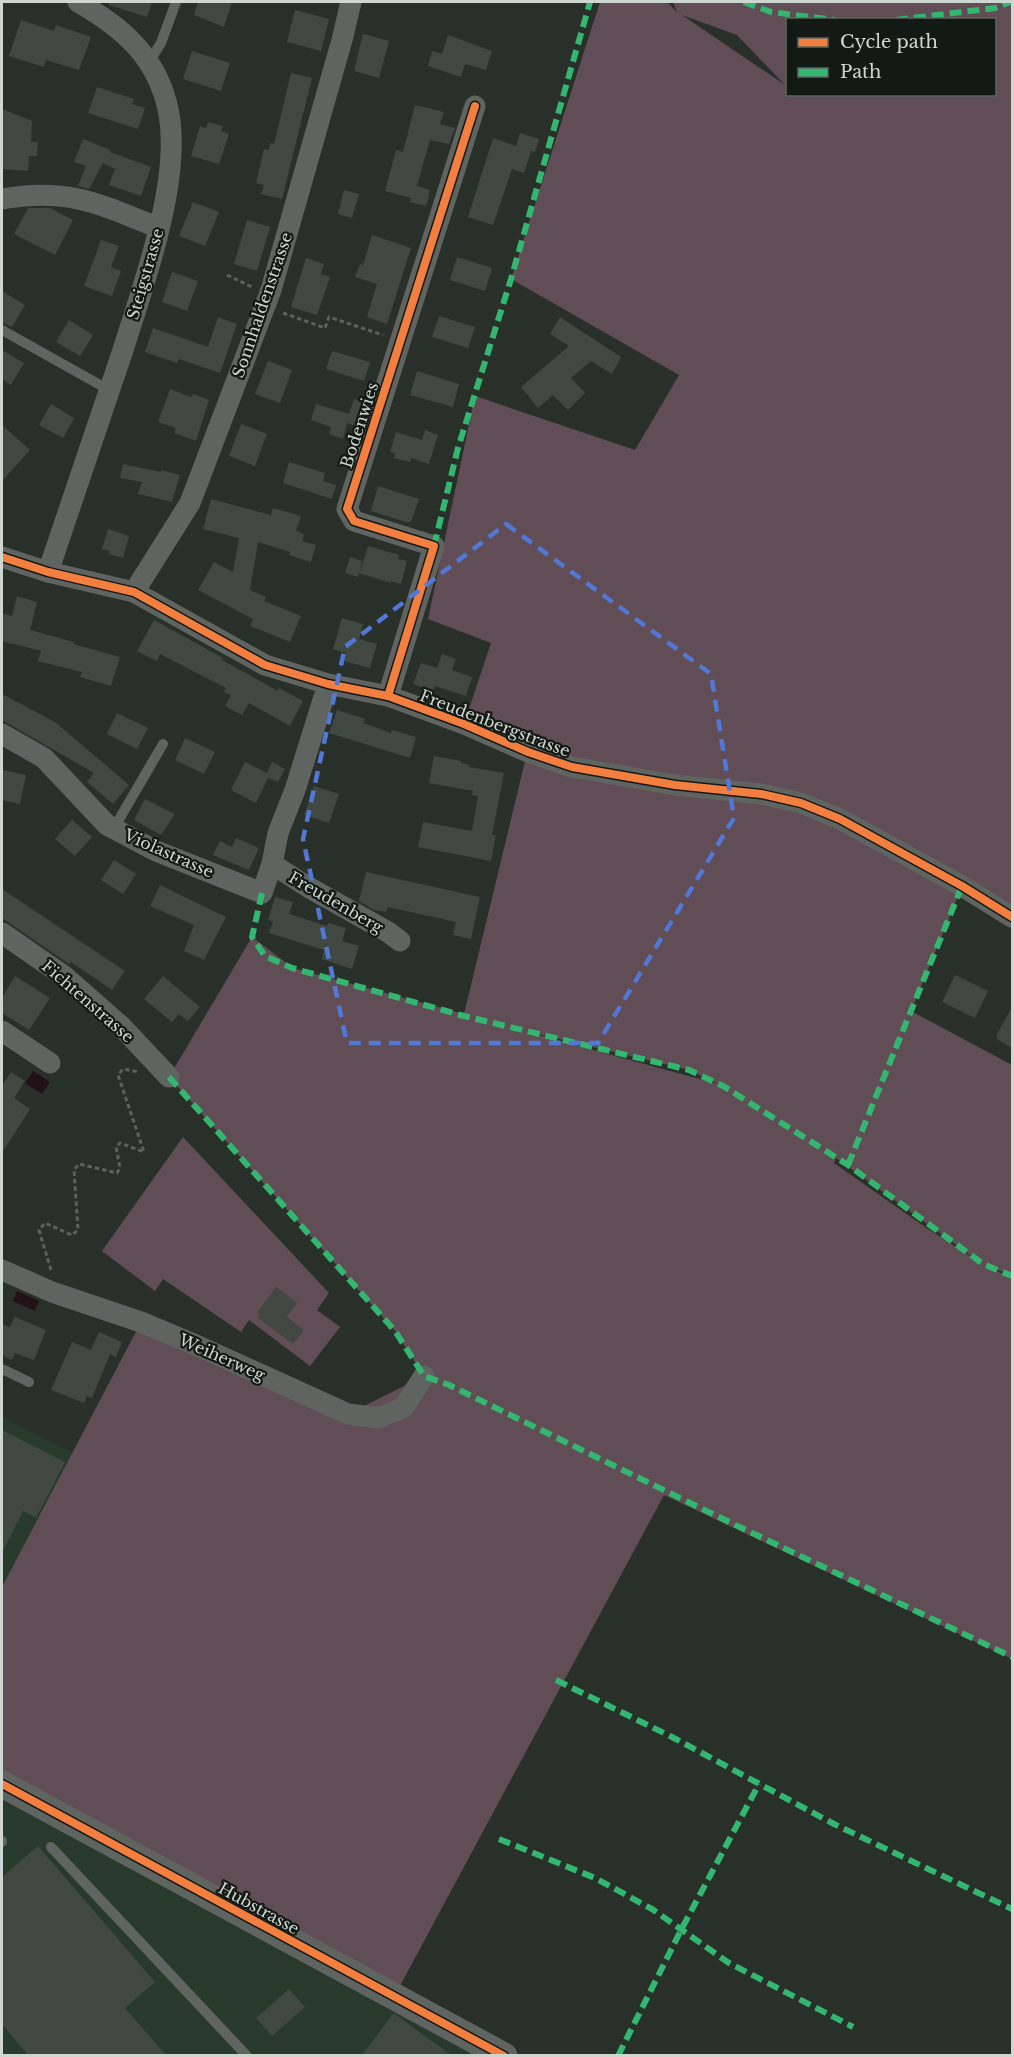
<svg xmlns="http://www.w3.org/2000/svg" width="1014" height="2057" font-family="'Libre Baskerville',serif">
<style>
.built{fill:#283a2c}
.green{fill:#614d55;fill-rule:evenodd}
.water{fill:#231019}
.building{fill:#404841}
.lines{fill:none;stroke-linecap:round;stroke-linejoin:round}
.path{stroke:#5d605d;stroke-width:3;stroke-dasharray:4.5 3;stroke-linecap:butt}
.service{stroke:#606460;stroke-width:10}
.minor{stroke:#606460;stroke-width:21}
.tertiary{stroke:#606460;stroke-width:27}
.quiet{stroke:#33b770;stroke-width:6;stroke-dasharray:12 6;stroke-linecap:butt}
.cycleway-casing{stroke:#131914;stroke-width:11}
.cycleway{stroke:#f27e40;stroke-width:8}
.marked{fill:none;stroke:#5277d5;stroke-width:4.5;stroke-dasharray:12 8;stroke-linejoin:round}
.labels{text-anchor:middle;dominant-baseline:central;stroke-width:4.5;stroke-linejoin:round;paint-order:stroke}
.street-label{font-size:16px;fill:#ced7cf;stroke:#131914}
</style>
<rect width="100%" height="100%" fill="#29302a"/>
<!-- built -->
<g class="built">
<path d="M2 1417 76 1454 2 1591Z"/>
<path d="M2 1784 504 2055H2Z"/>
</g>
<!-- green -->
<g class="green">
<path d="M600 2H667L677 12 673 2H1012V917L962 887 911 1011 1012 1065V1275L986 1266 1012 1278V1659L664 1495 394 1997 2 1784V1587L141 1322 348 1414 424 1376 395 1331 169 1077 252 937 293 968 464 1014 527 753 464 724 491 643 428 619 475 396 635 450 679 375 511 279ZM682 15 737 35 785 85ZM788 20H994V94H788ZM534 1033 689 1070 718 1084 535 1034ZM836 1158 981 1263 928 1229 834 1163Z"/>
<path d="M183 1137 329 1293 317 1310 340 1327 310 1366 249 1320 241 1332 163 1279 155 1291 102 1251Z"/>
</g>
<!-- water -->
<g class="water">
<path d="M33 1071 50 1082 42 1094 25 1083Z"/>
<path d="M17 1291 39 1301 35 1311 13 1301Z"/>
</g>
<!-- building -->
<g class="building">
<path d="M109 2H152L147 17 109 5Z"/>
<path d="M198 2H232L224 27 194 15Z"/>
<path d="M295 10 329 19 321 51 287 42Z"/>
<path d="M21 20 54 31 56 25 91 37 79 70 46 60 44 67 9 56Z"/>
<path d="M363 34 389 41 379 78 354 71Z"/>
<path d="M448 35 492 51 486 70 465 64 461 77 428 66 432 51 442 54Z"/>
<path d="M192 51 230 63 221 91 183 79Z"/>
<path d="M291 73 312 78 282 199 261 194 264 185 256 183 264 149 269 150 270 143 274 144Z"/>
<path d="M97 87 134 99 132 104 145 108 138 129 88 113Z"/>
<path d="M415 105 444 112 440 124 455 128 449 144 430 140 417 186 430 190 426 206 410 202 411 198 385 191 396 150 403 152Z"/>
<path d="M2 109 32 121 31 142H38L37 156H29L28 171 2 169Z"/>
<path d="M208 122 223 126 221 131 229 134 219 164 191 156 200 126 206 128Z"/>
<path d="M520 133 539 139 535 152 531 151 524 173 512 169 493 225 468 217 493 138 516 146Z"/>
<path d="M83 139 111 150 110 152 151 167 141 196 109 185 115 169 103 163 89 189 78 186 86 166 74 162Z"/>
<path d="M344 190 359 194 352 218 338 214Z"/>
<path d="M193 202 219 212 205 246 179 236Z"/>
<path d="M28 208H50L73 220 55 255 14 234Z"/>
<path d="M247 220 270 227 257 271 234 264Z"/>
<path d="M372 235 411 248 387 324 367 317 377 284 355 277 360 264 363 265Z"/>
<path d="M101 240 119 246 111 267 121 271 112 296 84 286Z"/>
<path d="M457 257 492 268 485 291 450 280Z"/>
<path d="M306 258 324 264 321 274 330 277 317 315 291 307Z"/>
<path d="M172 272 198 281 187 311 162 302Z"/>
<path d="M2 291 25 305 12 327 2 323Z"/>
<path d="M439 316 475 327 468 348 432 337Z"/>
<path d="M218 317 237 324 220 373 179 359 177 363 145 352 153 328 208 347Z"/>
<path d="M560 317 621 357 612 374 591 361 571 378 585 393 568 410 553 395 538 408 521 387 569 346 550 334Z"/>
<path d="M69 320 93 335 80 356 56 342Z"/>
<path d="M2 350 24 363 11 385 2 379Z"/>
<path d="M332 351 370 362 364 381 326 369Z"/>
<path d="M268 361 292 370 280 403 255 394Z"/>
<path d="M417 371 459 384 453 407 410 395Z"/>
<path d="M170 389 191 397 193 394 209 400 196 441 174 433 176 428 158 422Z"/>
<path d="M354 399 367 403 360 427 347 423 343 439 329 434 331 427 311 420 316 404 349 414Z"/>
<path d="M51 404 74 418 63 438 39 425Z"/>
<path d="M241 424 267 434 255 466 229 456Z"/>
<path d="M2 425 30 450 2 481Z"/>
<path d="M425 430 438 435 429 464 411 458 410 462 394 458 395 453 390 452 396 432 422 440Z"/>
<path d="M289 462 325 473 323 481 336 485 332 499 283 483Z"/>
<path d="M123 464 161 472V470L180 475 172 502 138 494 142 482 120 478Z"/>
<path d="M378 486 419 499 411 522H406L371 511Z"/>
<path d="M211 499 271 515 273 508 301 516 296 531 304 534 302 541 316 545 311 562 289 555 290 552 258 542 250 590 266 597 264 601 301 616 290 642 250 626 253 619 198 590 214 562 233 572 239 538 203 529Z"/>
<path d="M108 529 129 536 123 558 109 554 110 551 102 549Z"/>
<path d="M368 546 399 555 398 559 407 561 401 584 391 581V583L359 573 358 577 345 573 350 557 362 561 360 572Z"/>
<path d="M17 596 37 602 30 630 74 642 73 644 120 657 111 686 80 677 82 672 38 661 41 651 2 641V613L12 616Z"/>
<path d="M342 618 363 624 359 639 377 644 370 668 344 661 346 653 333 649Z"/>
<path d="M154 620 223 658 222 660 278 691 279 688 303 701 290 726 249 703 242 715 225 706 231 695 224 692 226 688 160 654 157 661 137 651Z"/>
<path d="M442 654 456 659 452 670 472 677 466 696 435 686 433 691 413 684 421 663 437 668Z"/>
<path d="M2 694 55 722 129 785 113 804 87 782 94 773 2 720Z"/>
<path d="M337 710 365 719 363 723 391 733 392 730 416 737 410 758 329 733Z"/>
<path d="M117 713 148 728 137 749 107 734Z"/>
<path d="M185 738 215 752 204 774 175 760Z"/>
<path d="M434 756 461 761V763L470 765 469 767 504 773 492 835H496L491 861 418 847 423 822 472 831 478 796 472 795 473 791 429 783Z"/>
<path d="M245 762 267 773 272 762 285 769 278 782 268 778 256 803 231 790Z"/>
<path d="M2 770 26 775 20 804 2 800Z"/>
<path d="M314 786 339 794 329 823 304 815Z"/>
<path d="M145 799 175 814 161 835 134 820Z"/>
<path d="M72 820 92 837 75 856 55 839Z"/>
<path d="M236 838 259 848 249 870 213 855 220 841 232 847Z"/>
<path d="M114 860 136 874 123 894 101 880Z"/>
<path d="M366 872 480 897 471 939 453 935 456 922 388 907 386 912 374 910 359 901Z"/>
<path d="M160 885 226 917 204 960 184 951 194 925 150 906Z"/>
<path d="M2 889 125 971 112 990 71 962 69 964 2 918Z"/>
<path d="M275 897 293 902 289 914 327 926 328 923 346 928 342 941 359 946 352 969 322 959 324 950 269 933 273 921 268 920Z"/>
<path d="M955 975 988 991 975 1018 942 1002Z"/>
<path d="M15 976 50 998 29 1030 2 1013V998Z"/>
<path d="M163 976 200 1007 188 1021 179 1014 172 1022 144 999Z"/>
<path d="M1012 1007V1048L997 1039V1034Z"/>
<path d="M11 1072 25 1081 14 1098 30 1109 2 1153V1086Z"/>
<path d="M276 1287 297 1303 287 1317 304 1330 293 1344 258 1318 260 1315 257 1313Z"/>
<path d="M15 1317 46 1330 34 1360 15 1353 12 1360 2 1355V1324L10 1327Z"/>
<path d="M99 1332 122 1342 116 1357 110 1354 92 1398 87 1396 84 1403 51 1390 72 1342 91 1350Z"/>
<path d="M2 1430 65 1462 36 1518 23 1511 2 1553Z"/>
<path d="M38 1846 155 1982 125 2008 166 2055H28L2 2024V1877Z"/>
<path d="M289 1989 305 2007 272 2036 256 2018Z"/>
<path d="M393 2014 396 2015 451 2055H362Z"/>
</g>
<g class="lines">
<!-- path -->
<g class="path">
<path d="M227 275 252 287"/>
<path d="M283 313 325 328 329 317 383 335"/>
<path d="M51 1270 39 1230 45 1223 72 1235 78 1230 74 1170 79 1164 117 1173 120 1168 116 1147 120 1143 144 1152 118 1075 123 1069 139 1072"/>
</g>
<!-- service -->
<g class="service">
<path d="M149 62 161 43 176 2"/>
<path d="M2 330 109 390"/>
<path d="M114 828 163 744"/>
<path d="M2 1369 29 1382"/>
<path d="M2 1841V1842"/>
<path d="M51 1847 247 2056"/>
</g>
<!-- minor -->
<g class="minor">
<path d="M2 199C67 187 100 204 159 228"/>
<path d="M2 557 48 572 134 592 265 665 328 684 388 696 464 724 528 752 572 767 675 785 761 794 801 803 840 819 962 886 1012 917"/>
<path d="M48 572C73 499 98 426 122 353 143 286 181 183 169 114 159 59 124 28 78 2"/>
<path d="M134 592 190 503 271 290 342 40 351 2"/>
<path d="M388 696 434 546 354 521 347 509 475 106"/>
<path d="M2 734 44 758 107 825 156 851 262 893 272 864 278 833 295 790 328 684"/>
<path d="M272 864 308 887 388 932 400 941"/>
<path d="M2 933 64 976 121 1026 169 1077"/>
<path d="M2 1031 50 1063"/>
<path d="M2 1270 52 1292 141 1322 198 1346 348 1414 379 1418 404 1407 424 1376"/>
</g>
<!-- tertiary -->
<path class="tertiary" d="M2 1784 504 2056"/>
<!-- quiet -->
<g class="quiet">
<path d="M744 2 771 12 835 20"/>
<path d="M896 20 995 8 1010 2"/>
<path d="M434 546 458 448 511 279 590 2"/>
<path d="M262 893 252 937 265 956 292 968 464 1016 689 1070 723 1086 848 1165 983 1264 1012 1276"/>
<path d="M169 1077 395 1331 424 1376 449 1385 725 1520 1012 1657"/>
<path d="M848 1165 962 886"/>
<path d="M556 1680 672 1737 834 1824 1012 1909"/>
<path d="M499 1839 595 1878 652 1909 729 1963 853 2027"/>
<path d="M618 2056 681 1930 759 1784"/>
</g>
<defs>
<g id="cycleway">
<path d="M2 557 48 572 134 592 265 665 328 684 388 696 464 724 528 752 572 767 675 785 761 794 801 803 840 819 962 886 1012 917"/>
<path d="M388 696 434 546 354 521 347 509 475 106"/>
<path d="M2 1784 504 2056"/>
</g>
</defs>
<!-- cycleway casing -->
<use href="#cycleway" class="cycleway-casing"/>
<!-- cycleway -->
<use href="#cycleway" class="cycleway"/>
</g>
<!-- marked area -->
<path class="marked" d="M506 524 711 674 734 818 598 1043H347L303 839 345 647Z"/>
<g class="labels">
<!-- street labels -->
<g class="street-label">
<text transform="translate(145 274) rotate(-74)">Steigstrasse</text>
<text transform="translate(262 305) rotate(-71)">Sonnhaldenstrasse</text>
<text transform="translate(359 425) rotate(-72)">Bodenwies</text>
<text transform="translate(495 723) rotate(21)">Freudenbergstrasse</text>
<text transform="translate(169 853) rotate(24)">Violastrasse</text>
<text transform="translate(336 902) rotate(30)">Freudenberg</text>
<text transform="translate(88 1001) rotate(41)">Fichtenstrasse</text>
<text transform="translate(222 1357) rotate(24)">Weiherweg</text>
<text transform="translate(259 1908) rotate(29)">Hubstrasse</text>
</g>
</g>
<!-- border -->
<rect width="1014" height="2057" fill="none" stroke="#ced7cf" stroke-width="6"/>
<!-- legend -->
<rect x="786" y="18" width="210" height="78" fill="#131914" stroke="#5e655f" stroke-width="1.5"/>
<rect x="798" y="38" width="30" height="9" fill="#f27e40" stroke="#5e655f" stroke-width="1.5"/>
<text x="840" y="48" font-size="18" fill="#ced7cf">Cycle path</text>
<rect x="798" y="68" width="30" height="9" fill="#33b770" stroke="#5e655f" stroke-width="1.5"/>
<text x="840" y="78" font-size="18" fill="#ced7cf">Path</text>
</svg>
